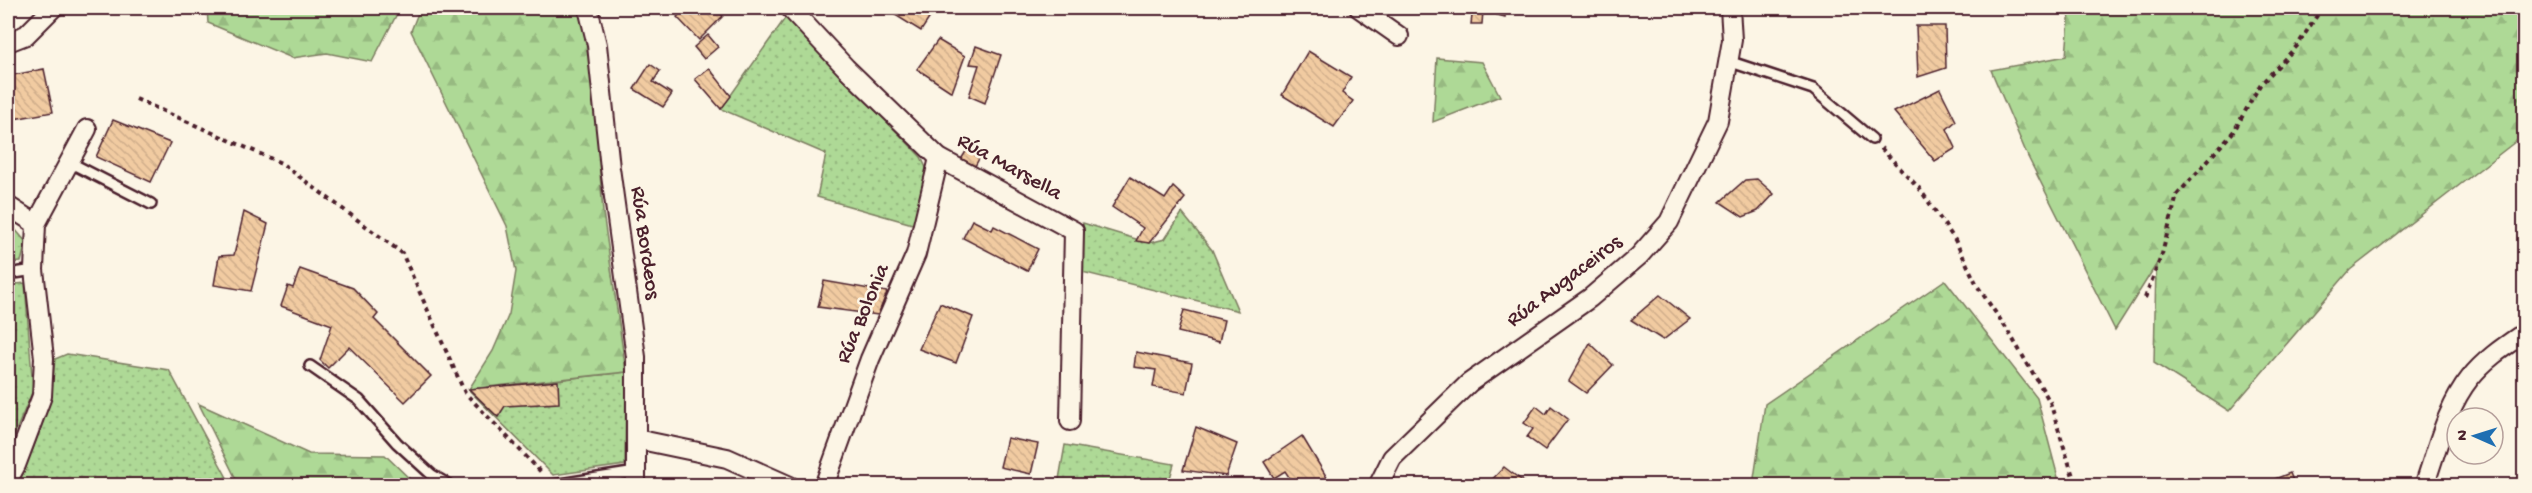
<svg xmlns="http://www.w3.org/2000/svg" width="2532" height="493" font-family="'Gochi Hand',sans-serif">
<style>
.grass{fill:url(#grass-dots);stroke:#7c7c60;stroke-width:1.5}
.forest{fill:url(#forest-firs);stroke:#7c7c60;stroke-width:1.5}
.building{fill:url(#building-back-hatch);stroke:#4a1f2b;stroke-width:1.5}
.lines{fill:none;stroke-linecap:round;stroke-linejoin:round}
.lane-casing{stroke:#4a1f2b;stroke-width:14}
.street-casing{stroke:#4a1f2b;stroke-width:22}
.path{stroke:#4a1f2b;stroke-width:4;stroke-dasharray:4.5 4.5;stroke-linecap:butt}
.lane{stroke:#fcf5e5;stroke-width:9}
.street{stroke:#fcf5e5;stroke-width:18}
.labels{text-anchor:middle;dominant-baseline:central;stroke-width:5;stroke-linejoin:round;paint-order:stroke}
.street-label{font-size:22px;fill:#4a1f2b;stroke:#fcf5e5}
</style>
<defs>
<pattern id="grass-dots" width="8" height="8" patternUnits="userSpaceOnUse" patternTransform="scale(1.5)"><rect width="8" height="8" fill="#aed996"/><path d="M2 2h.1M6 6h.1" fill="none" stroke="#97ba81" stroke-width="1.8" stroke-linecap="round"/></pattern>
<pattern id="forest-firs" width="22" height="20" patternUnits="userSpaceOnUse" patternTransform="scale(1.5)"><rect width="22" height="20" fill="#aed996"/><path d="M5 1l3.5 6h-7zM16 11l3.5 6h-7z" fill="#97ba81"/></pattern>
<pattern id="building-back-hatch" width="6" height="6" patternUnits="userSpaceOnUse" patternTransform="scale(1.5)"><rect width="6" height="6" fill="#f1cba1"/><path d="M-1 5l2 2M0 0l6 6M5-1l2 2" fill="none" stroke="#d0ae8b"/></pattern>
</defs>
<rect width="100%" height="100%" fill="#fcf5e5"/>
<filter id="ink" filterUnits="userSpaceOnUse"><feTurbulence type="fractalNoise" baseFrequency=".0167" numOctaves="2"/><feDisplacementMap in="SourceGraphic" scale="12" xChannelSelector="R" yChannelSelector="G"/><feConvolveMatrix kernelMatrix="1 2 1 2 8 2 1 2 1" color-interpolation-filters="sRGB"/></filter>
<g filter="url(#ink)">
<!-- grass -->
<g class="grass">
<path d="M786 17 921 157 928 172 916 225 817 197 826 154 721 109Z"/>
<path d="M1182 213 1212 250 1238 311 1082 272 1083 223 1149 243 1165 239Z"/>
<path d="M8 221 26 242 21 262 8 263Z"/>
<path d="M25 283 33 390 8 450V285Z"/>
<path d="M67 354 169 370 231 485 13 486 33 449 51 399 55 359Z"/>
<path d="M626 372 625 465 553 475 469 390Z"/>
<path d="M1065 445 1174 464 1168 485H1058Z"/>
</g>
<!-- forest -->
<g class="forest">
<path d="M207 8H400L372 62 327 53 292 58 208 23Z"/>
<path d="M420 8H579L592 70 603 212 626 372 469 389 493 351 509 314 516 271 507 226 411 31Z"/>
<path d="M2070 8H2524V135L2350 270 2229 411 2154 363 2156 265 2115 330 2028 157 1991 70 2066 56Z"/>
<path d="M1437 58 1482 62 1500 96 1433 122Z"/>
<path d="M1945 280 2037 398 2060 485H1753L1765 404Z"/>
<path d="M199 404 309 454 385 455 416 485H239Z"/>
</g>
<!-- building -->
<g class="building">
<path d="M687 8H715L723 16 699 40 677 17Z"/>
<path d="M884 8H936L921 31Z"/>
<path d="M1473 8H1506L1505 17 1483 11 1482 24H1471Z"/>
<path d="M1916 26H1945L1946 68 1918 77Z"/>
<path d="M708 35 718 47 704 59 694 47Z"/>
<path d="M938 40 965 56 952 92 917 69Z"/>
<path d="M976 46 1001 55 985 103 969 96 979 65 970 64Z"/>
<path d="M1308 51 1351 77 1342 93 1353 101 1334 127 1282 95Z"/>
<path d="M650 64 660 71 653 82 672 94 663 107 634 89Z"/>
<path d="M709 68 731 96 721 109 695 79Z"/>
<path d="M44 69 53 112 8 120V76Z"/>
<path d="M1940 89 1956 121 1947 129 1956 148 1935 161 1894 112Z"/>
<path d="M113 120 170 143 151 182 96 157Z"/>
<path d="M970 145 982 153 974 168 960 161Z"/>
<path d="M1130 177 1165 199 1173 187 1185 198 1149 243 1136 241 1143 228 1112 207Z"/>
<path d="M1757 179 1774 194 1758 211 1743 217 1720 202 1745 180Z"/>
<path d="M244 212 268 224 251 291 214 285 219 256 234 255Z"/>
<path d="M972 220 992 230 994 226 1038 249 1027 271 963 238Z"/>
<path d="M300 269 353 288 378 314 374 319 431 376 405 402 349 347 328 368 320 360 332 325 281 306 288 286 293 288Z"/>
<path d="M824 281 887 292 878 315 818 307Z"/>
<path d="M1660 295 1690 319 1663 340 1631 320Z"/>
<path d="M940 303 973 317 956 363 919 349Z"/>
<path d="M1184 310 1224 320 1219 342 1178 332Z"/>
<path d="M1590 343 1613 365 1586 393 1569 381Z"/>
<path d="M1136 352 1192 363 1186 393 1153 387 1156 370 1134 367Z"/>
<path d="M558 381 559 403 505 406 498 417 469 389Z"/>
<path d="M1536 406 1546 414 1551 406 1568 419 1545 450 1527 437 1533 429 1524 423Z"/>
<path d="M1196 427 1237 444 1226 476 1183 470Z"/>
<path d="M1302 436 1332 486H1295L1285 471 1274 478 1264 462Z"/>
<path d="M1007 438 1038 444 1031 474 1000 467Z"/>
<path d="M1504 467 1529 486H1486Z"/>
<path d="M2290 473 2295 486H2278L2275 479Z"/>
</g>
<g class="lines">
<defs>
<g id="lane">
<path d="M1728 61 1813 89 1872 139"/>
<path d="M69 162 151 204"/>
<path d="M8 274 34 270"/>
<path d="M310 366 359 400 397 443 432 475 451 486"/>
<path d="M547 486 636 472"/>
</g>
<g id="street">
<path d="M588 8 597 45 610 168 636 357V486"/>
<path d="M790 8 846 68 939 158 1074 231 1070 421"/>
<path d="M1359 8 1399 36"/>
<path d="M8 42 26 35 53 8"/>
<path d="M8 206 36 224"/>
<path d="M636 439 727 458 790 486"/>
<path d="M8 480 16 465 42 396 44 358 34 270 36 224 87 129"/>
<path d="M824 486 870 359 916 254 939 158"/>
<path d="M1378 486 1392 458 1469 383 1590 298 1639 256 1669 222 1718 121 1732 40 1730 8"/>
<path d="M2424 486C2437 450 2446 408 2470 378 2485 359 2505 346 2524 333"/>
</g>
</defs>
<!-- lane casing -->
<use href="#lane" class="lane-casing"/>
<!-- street casing -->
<use href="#street" class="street-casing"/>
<!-- path -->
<g class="path">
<path d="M136 99 281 163 402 253 465 393 543 474"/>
<path d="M1881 148 1919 188 1955 240 1978 287 2008 331 2050 402 2076 486"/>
<path d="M2145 298 2162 254 2177 195 2234 131 2260 85 2297 46 2322 8"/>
</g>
<!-- lane -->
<use href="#lane" class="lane"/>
<!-- street -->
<use href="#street" class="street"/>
</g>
</g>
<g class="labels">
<!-- street labels -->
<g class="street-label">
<text transform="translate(1009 168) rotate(29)">Rúa Marsella</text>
<text transform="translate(644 243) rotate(82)">Rúa Bordeos</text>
<text transform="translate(1565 282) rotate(-37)">Rúa Augaceiros</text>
<text transform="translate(864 314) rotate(-67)">Rúa Bolonia</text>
</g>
</g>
<!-- margin -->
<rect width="2532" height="493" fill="none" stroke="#fcf5e5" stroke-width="30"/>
<rect x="15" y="15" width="2502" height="463" fill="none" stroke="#4a1f2b" stroke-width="2" filter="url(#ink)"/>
<!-- north arrow -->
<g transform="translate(2475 436) rotate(273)"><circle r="28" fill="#fcf5e5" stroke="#b59f9b" stroke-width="1.5"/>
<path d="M0-4.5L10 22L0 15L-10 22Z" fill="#1f6fb2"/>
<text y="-9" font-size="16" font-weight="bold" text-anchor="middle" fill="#4a1f2b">N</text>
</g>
</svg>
